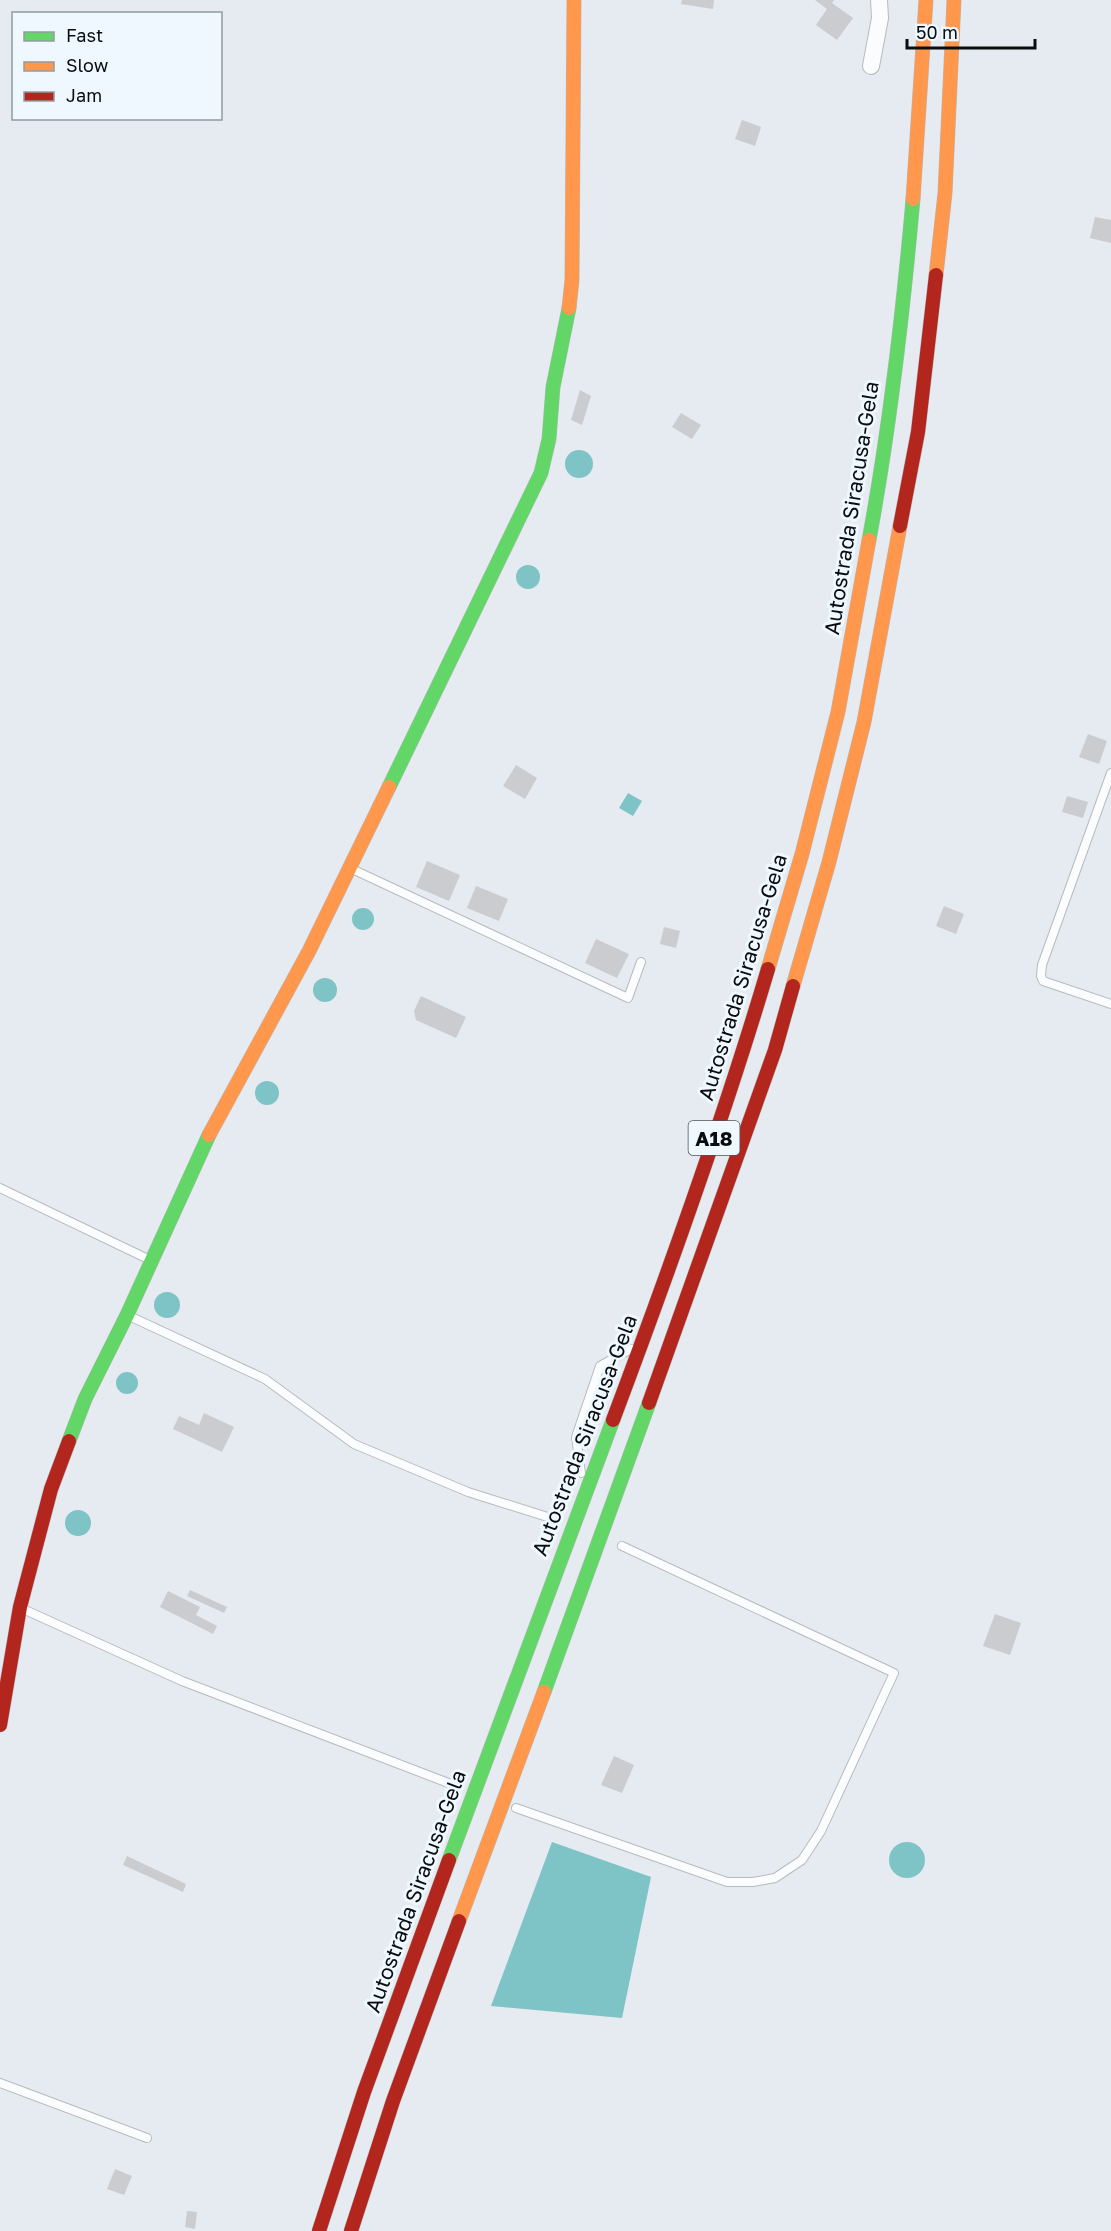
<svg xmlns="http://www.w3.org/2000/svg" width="1111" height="2231" font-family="'Golos Text',sans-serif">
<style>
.water{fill:#7ec3c5}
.building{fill:#cbccd0}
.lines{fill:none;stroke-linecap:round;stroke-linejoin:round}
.lane-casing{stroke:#b7bbbe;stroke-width:10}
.street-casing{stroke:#b7bbbe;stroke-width:18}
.fast-casing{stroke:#b7bbbe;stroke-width:15}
.slow-casing{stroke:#b7bbbe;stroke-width:15}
.jam-casing{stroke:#b7bbbe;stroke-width:15}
.lane{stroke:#fbfcfd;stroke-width:8}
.street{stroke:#fbfcfd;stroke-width:16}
.fast{stroke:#63d668;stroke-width:14}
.slow{stroke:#ff974d;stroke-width:14}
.jam{stroke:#b3261e;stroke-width:14}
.labels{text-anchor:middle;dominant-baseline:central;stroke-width:6;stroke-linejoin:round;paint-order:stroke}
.shield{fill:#eff8ff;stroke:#4e5457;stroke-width:1.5}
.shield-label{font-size:20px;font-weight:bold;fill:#090d0f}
.street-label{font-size:21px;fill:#090d0f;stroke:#eff8ff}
</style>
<rect width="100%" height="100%" fill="#e5ebf0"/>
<!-- water -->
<g class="water">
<circle cx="579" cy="464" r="14"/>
<circle cx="528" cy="577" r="12"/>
<path d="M628 793 642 801 633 816 619 808Z"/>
<circle cx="363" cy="919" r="11"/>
<circle cx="325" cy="990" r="12"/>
<circle cx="267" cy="1093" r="12"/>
<circle cx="167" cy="1305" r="13"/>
<circle cx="127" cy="1383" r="11"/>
<circle cx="78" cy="1523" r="13"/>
<path d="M552 1842 651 1877 622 2018 491 2006Z"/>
<circle cx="907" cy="1860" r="18"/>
</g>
<!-- building -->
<g class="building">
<path d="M682 0H714L713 9 681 4Z"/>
<path d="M815 0H834L832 3 853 18 837 40 816 25 827 9Z"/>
<path d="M742 120 761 127 755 146 735 139Z"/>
<path d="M1095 217 1111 220V243L1090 238Z"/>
<path d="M580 390 591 396 582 425 571 420Z"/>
<path d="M681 413 701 425 692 439 672 427Z"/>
<path d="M1088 734 1107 741 1099 764 1079 757Z"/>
<path d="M516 765 537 778 525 799 503 786Z"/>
<path d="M1067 796 1088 802 1083 818 1062 812Z"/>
<path d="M427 861 460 875 449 901 416 887Z"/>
<path d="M476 886 508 899 499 921 467 908Z"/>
<path d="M944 906 964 914 956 934 936 926Z"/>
<path d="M664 927 680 931 676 948 660 944Z"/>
<path d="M596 939 629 954 617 978 585 963Z"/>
<path d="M421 996 466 1017 456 1038 416 1020 414 1011Z"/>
<path d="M204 1413 234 1427 222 1452 173 1429 179 1416 199 1425Z"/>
<path d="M190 1590 227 1607 224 1613 187 1596Z"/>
<path d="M168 1591 200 1607 196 1615 217 1626 213 1634 160 1607Z"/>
<path d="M995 1614 1021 1623 1010 1655 983 1646Z"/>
<path d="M614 1756 634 1765 622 1793 601 1785Z"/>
<path d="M127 1856 186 1884 183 1892 123 1865Z"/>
<path d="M115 2169 132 2176 124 2195 107 2189Z"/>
<path d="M187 2211 197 2212 195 2229 185 2227Z"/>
</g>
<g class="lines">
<defs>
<g id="lane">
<path d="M1111 773 1042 965 1041 976 1043 981 1111 1004"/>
<path d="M352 869 628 998 641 962"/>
<path d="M0 1188 148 1259"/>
<path d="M127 1315 265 1379 354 1444 468 1492 554 1519"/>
<path d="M581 1473 576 1437 600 1366 631 1349"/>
<path d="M23 1609 182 1681 451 1784"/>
<path d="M516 1808 727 1882H753L775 1878 802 1860 821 1831 894 1673 622 1546"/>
<path d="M0 2083 147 2138"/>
</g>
<path id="street" d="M871 66 880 18 879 0"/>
<g id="fast">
<path d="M869 540C890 427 903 313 913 199"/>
<path d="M389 787 541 473 549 439 553 387 569 308"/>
<path d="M69 1441 85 1399 127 1315 209 1135"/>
<path d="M544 1692 649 1403"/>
<path d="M449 1860 613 1420"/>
</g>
<g id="slow">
<path d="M913 199 926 0"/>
<path d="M936 275 945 193 954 0"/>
<path d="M569 308 572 280 574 0"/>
<path d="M768 969 802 854 838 712 869 540"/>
<path d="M793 986 829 862 864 722 900 526"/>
<path d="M209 1135 309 951 389 787"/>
<path d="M459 1921 544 1692"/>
</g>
<g id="jam">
<path d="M900 526 918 432 936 275"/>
<path d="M649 1403 775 1050 793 986"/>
<path d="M613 1420C669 1271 723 1121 768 969"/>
<path d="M0 1725 20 1607 51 1489 69 1441"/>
<path d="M319 2231 364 2092 449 1860"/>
<path d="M351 2231 393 2101 459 1921"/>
</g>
</defs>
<!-- lane casing -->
<use href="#lane" class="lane-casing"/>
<!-- street casing -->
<use href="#street" class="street-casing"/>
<!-- fast casing -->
<use href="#fast" class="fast-casing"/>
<!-- slow casing -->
<use href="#slow" class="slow-casing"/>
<!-- jam casing -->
<use href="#jam" class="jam-casing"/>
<!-- lane -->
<use href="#lane" class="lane"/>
<!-- street -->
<use href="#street" class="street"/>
<!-- fast -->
<use href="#fast" class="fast"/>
<!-- slow -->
<use href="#slow" class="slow"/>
<!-- jam -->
<use href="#jam" class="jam"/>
</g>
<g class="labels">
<!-- shield labels -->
<rect class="shield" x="688.5" y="1121" width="51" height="34" rx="4.5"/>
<g class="shield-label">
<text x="714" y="1138">A18</text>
</g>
<!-- street labels -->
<g class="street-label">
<text transform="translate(851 508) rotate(-81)">Autostrada Siracusa-Gela</text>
<text transform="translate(742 977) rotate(-73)">Autostrada Siracusa-Gela</text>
<text transform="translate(584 1435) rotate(-69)">Autostrada Siracusa-Gela</text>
<text transform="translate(415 1891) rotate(-70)">Autostrada Siracusa-Gela</text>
</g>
</g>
<!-- legend -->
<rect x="12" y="12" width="210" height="108" fill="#eff8ff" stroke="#939a9f" stroke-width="1.5"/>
<rect x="24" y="32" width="30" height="9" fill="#63d668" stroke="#939a9f" stroke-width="1.5"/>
<text x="66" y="42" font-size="18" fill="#090d0f">Fast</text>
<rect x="24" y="62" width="30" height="9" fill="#ff974d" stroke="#939a9f" stroke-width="1.5"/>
<text x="66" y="72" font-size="18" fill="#090d0f">Slow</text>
<rect x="24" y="92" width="30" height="9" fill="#b3261e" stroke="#939a9f" stroke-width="1.5"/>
<text x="66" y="102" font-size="18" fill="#090d0f">Jam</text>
<!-- scale -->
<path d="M907 39v9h128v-9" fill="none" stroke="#090d0f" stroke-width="3"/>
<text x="916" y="39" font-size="18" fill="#090d0f" stroke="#eff8ff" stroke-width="4.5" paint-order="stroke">50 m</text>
</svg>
